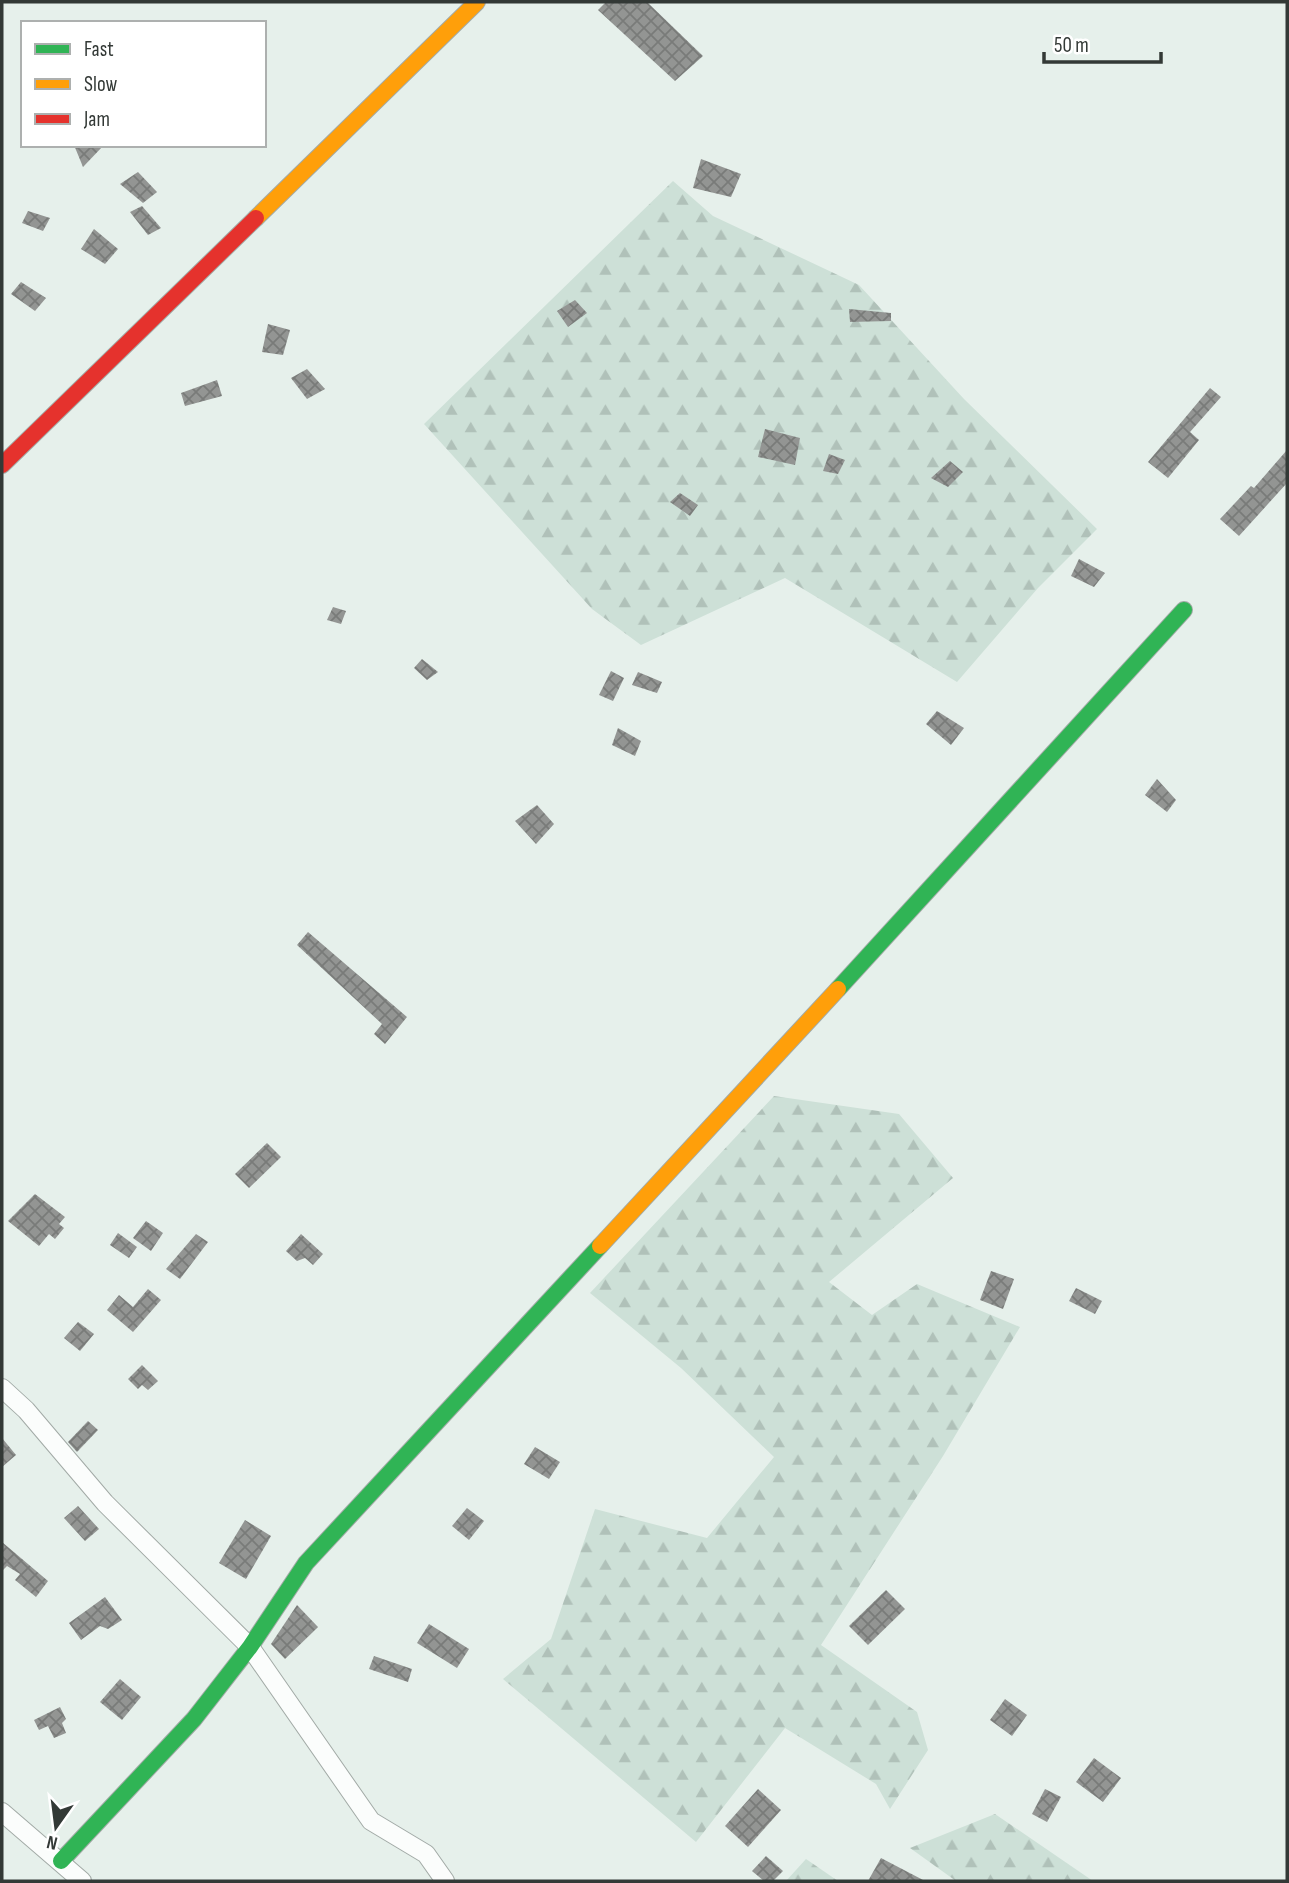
<svg xmlns="http://www.w3.org/2000/svg" width="1289" height="1883" font-family="'Sofia Sans Condensed',sans-serif">
<style>
.forest{fill:url(#forest-firs)}
.building{fill:url(#building-cross-hatch)}
.lines{fill:none;stroke-linecap:round;stroke-linejoin:round}
.street-casing{stroke:#a2aaa6;stroke-width:20}
.fast-casing{stroke:#a2aaa6;stroke-width:18}
.slow-casing{stroke:#a2aaa6;stroke-width:18}
.jam-casing{stroke:#a2aaa6;stroke-width:18}
.street{stroke:#fbfdfc;stroke-width:18}
.fast{stroke:#30b455;stroke-width:16}
.slow{stroke:#ff9f0a;stroke-width:16}
.jam{stroke:#e5322d;stroke-width:16}
</style>
<defs>
<pattern id="forest-firs" width="22" height="20" patternUnits="userSpaceOnUse" patternTransform="scale(1.75)"><rect width="22" height="20" fill="#cde0d7"/><path d="M5 1l3.5 6h-7zM16 11l3.5 6h-7z" fill="#b0c1b9"/></pattern>
<pattern id="building-cross-hatch" width="8" height="8" patternUnits="userSpaceOnUse" patternTransform="scale(1.75)"><rect width="8" height="8" fill="#939593"/><path d="M0 0l8 8M0 8l8-8" fill="none" stroke="#797b79"/></pattern>
</defs>
<rect width="100%" height="100%" fill="#e6f0eb"/>
<!-- forest -->
<g class="forest">
<path d="M673 181 713 216 859 285 964 399 1097 529 1038 588 957 682 785 578 641 645 592 609 424 424Z"/>
<path d="M774 1096 899 1114 953 1178 829 1282 872 1315 917 1284 1020 1327 943 1456 821 1645 917 1712 928 1750 890 1809 876 1784 785 1728 696 1842 503 1679 551 1639 595 1509 707 1538 774 1457 681 1368 590 1293Z"/>
<path d="M995 1814 1093 1881H956L910 1848Z"/>
<path d="M806 1859 838 1881H786Z"/>
</g>
<!-- building -->
<g class="building">
<path d="M606 2H647L703 56 675 81 598 10Z"/>
<path d="M74 145H104L83 167Z"/>
<path d="M701 159 741 174 731 197 693 188Z"/>
<path d="M138 172 157 192 143 203 120 184Z"/>
<path d="M142 206 161 228 148 235 130 212Z"/>
<path d="M28 211 50 218 43 231 22 223Z"/>
<path d="M94 229 118 249 105 264 81 249Z"/>
<path d="M21 282 46 298 35 311 11 294Z"/>
<path d="M575 300 587 313 568 327 557 311Z"/>
<path d="M849 309 891 313V321L850 322Z"/>
<path d="M268 324 290 330 283 355 262 352Z"/>
<path d="M307 369 325 389 307 399 291 378Z"/>
<path d="M217 380 222 396 185 406 181 393Z"/>
<path d="M1210 388 1221 397 1190 432 1199 440 1168 478 1148 462Z"/>
<path d="M765 429 800 438 795 465 758 457Z"/>
<path d="M1287 450V483L1239 536 1220 519 1251 486 1254 488Z"/>
<path d="M829 454 845 460 838 474 823 471Z"/>
<path d="M950 461 963 472 948 487 931 478Z"/>
<path d="M680 493 698 505 690 516 670 502Z"/>
<path d="M1079 559 1105 573 1094 587 1071 576Z"/>
<path d="M333 607 346 611 341 624 327 620Z"/>
<path d="M422 659 438 672 427 680 414 668Z"/>
<path d="M611 671 624 678 613 701 599 695Z"/>
<path d="M638 672 662 682 657 693 632 685Z"/>
<path d="M937 711 964 728 951 745 926 724Z"/>
<path d="M618 728 641 741 635 756 612 745Z"/>
<path d="M1157 779 1176 800 1167 812 1145 795Z"/>
<path d="M537 805 554 824 536 844 515 821Z"/>
<path d="M308 932 407 1017 385 1044 374 1034 382 1024 297 945Z"/>
<path d="M267 1143 281 1157 249 1188 235 1174Z"/>
<path d="M35 1194 65 1217 59 1224 64 1228 55 1239 49 1234 39 1246 8 1221Z"/>
<path d="M146 1221 163 1233 151 1251 133 1238Z"/>
<path d="M118 1233 137 1247 129 1258 110 1245Z"/>
<path d="M196 1234 208 1242 180 1279 166 1269Z"/>
<path d="M301 1234 323 1254 313 1265 305 1258 297 1261 286 1251Z"/>
<path d="M991 1271 1014 1279 1003 1309 980 1300Z"/>
<path d="M1076 1288 1102 1301 1095 1314 1069 1301Z"/>
<path d="M148 1289 161 1300 133 1332 107 1310 119 1295 133 1307Z"/>
<path d="M78 1322 94 1334 80 1351 64 1338Z"/>
<path d="M142 1365 158 1381 148 1390 142 1385 138 1389 128 1379Z"/>
<path d="M88 1421 98 1430 77 1452 68 1442Z"/>
<path d="M2 1438 16 1455 2 1467Z"/>
<path d="M535 1447 560 1462 549 1479 524 1464Z"/>
<path d="M78 1506 99 1529 85 1541 64 1518Z"/>
<path d="M467 1508 484 1521 469 1540 452 1526Z"/>
<path d="M245 1520 271 1536 246 1579 219 1563Z"/>
<path d="M2 1542 48 1581 36 1597 15 1580 20 1574 7 1566 2 1571Z"/>
<path d="M886 1590 905 1609 868 1645 849 1626Z"/>
<path d="M105 1597 122 1620 108 1629 100 1626 81 1640 69 1623Z"/>
<path d="M297 1605 318 1627 285 1659 271 1644Z"/>
<path d="M429 1624 469 1649 457 1668 417 1643Z"/>
<path d="M374 1656 412 1669 408 1682 369 1669Z"/>
<path d="M120 1679 141 1697 122 1720 100 1702Z"/>
<path d="M1005 1699 1027 1715 1012 1736 990 1720Z"/>
<path d="M60 1707 66 1719 62 1723 66 1733 54 1738 48 1726 39 1730 34 1720Z"/>
<path d="M1094 1758 1121 1778 1103 1802 1076 1782Z"/>
<path d="M758 1789 781 1810 748 1847 725 1826Z"/>
<path d="M1045 1789 1061 1797 1047 1822 1032 1814Z"/>
<path d="M766 1856 783 1871 773 1881H764L752 1871Z"/>
<path d="M881 1858 925 1881H868Z"/>
</g>
<g class="lines">
<defs>
<g id="street">
<path d="M2 1388 26 1410 105 1503 250 1647 371 1821 426 1854 445 1881"/>
<path d="M2 1812 82 1881"/>
</g>
<g id="fast">
<path d="M838 989 1184 610"/>
<path d="M61 1861 194 1719 250 1647 306 1563 600 1246"/>
</g>
<g id="slow">
<path d="M256 218 477 2"/>
<path d="M600 1246 838 989"/>
</g>
<path id="jam" d="M2 465 256 218"/>
</defs>
<!-- street casing -->
<use href="#street" class="street-casing"/>
<!-- fast casing -->
<use href="#fast" class="fast-casing"/>
<!-- slow casing -->
<use href="#slow" class="slow-casing"/>
<!-- jam casing -->
<use href="#jam" class="jam-casing"/>
<!-- street -->
<use href="#street" class="street"/>
<!-- fast -->
<use href="#fast" class="fast"/>
<!-- slow -->
<use href="#slow" class="slow"/>
<!-- jam -->
<use href="#jam" class="jam"/>
</g>
<!-- border -->
<rect width="1289" height="1883" fill="none" stroke="#333936" stroke-width="7"/>
<!-- legend -->
<rect x="21" y="21" width="245" height="126" fill="#ffffff" stroke="#adb0af" stroke-width="2"/>
<rect x="35" y="44" width="35" height="10" fill="#30b455" stroke="#adb0af" stroke-width="2"/>
<text x="84" y="56" font-size="21" fill="#333936">Fast</text>
<rect x="35" y="79" width="35" height="10" fill="#ff9f0a" stroke="#adb0af" stroke-width="2"/>
<text x="84" y="91" font-size="21" fill="#333936">Slow</text>
<rect x="35" y="114" width="35" height="10" fill="#e5322d" stroke="#adb0af" stroke-width="2"/>
<text x="84" y="126" font-size="21" fill="#333936">Jam</text>
<!-- north arrow -->
<g transform="translate(56 1827) rotate(194)" stroke="#ffffff" stroke-width="5" paint-order="stroke">
<path d="M0-5L12 26L0 18L-12 26Z" fill="#333936"/>
<text y="-10" font-size="19" font-weight="bold" text-anchor="middle" fill="#333936">N</text>
</g>
<!-- scale -->
<path d="M1044 52v10h117v-10" fill="none" stroke="#333936" stroke-width="3.5"/>
<text x="1054" y="52" font-size="21" fill="#333936" stroke="#ffffff" stroke-width="5" paint-order="stroke">50 m</text>
</svg>
